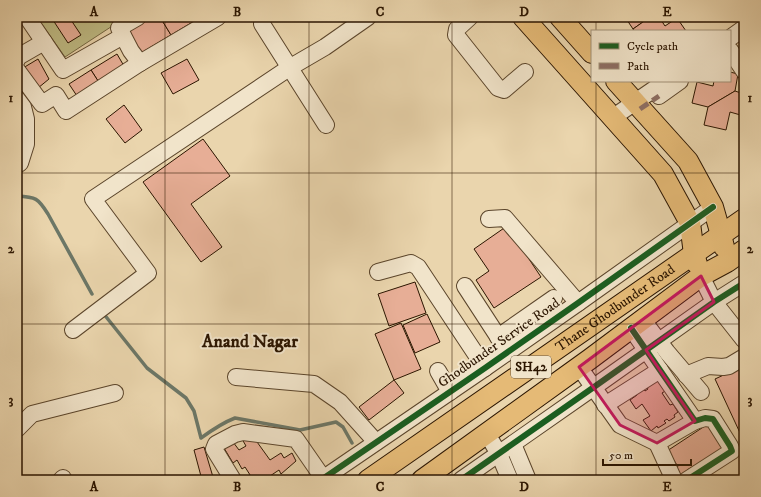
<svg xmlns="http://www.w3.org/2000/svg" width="761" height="497" font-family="'IM FELL DW Pica',serif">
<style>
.green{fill:#bfbb84;stroke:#756842}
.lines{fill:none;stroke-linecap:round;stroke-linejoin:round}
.stream{stroke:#6c7767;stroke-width:3.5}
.building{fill:#e7ae96;stroke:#2b1500}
.minor-casing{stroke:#5b452b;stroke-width:18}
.major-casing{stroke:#2b1500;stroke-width:22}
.minor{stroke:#f1e4ca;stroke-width:16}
.major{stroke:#e5ba76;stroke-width:20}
.quiet{stroke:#8d6e63;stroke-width:5;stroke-dasharray:10 5;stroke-linecap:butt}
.cycleway-casing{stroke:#f1e4ca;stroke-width:8}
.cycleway{stroke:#1b5e20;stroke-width:6}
.marked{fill:#c2185b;fill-opacity:0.2;stroke:#c2185b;stroke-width:3;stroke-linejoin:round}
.grid{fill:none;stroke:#2b1500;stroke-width:1;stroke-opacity:0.55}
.labels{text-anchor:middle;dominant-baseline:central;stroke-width:4;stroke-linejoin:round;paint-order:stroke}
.shield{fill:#f1e4ca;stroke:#66533d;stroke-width:1}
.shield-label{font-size:13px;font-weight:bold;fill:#2b1500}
.street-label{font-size:14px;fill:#2b1500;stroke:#f1e4ca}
.district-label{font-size:18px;font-weight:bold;fill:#2b1500;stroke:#f1e4ca}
.neatline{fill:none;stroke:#2b1500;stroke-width:1.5}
.grid-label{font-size:13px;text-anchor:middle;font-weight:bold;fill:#2b1500}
</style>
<rect width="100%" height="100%" fill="#ead5ad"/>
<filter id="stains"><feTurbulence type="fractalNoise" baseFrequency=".005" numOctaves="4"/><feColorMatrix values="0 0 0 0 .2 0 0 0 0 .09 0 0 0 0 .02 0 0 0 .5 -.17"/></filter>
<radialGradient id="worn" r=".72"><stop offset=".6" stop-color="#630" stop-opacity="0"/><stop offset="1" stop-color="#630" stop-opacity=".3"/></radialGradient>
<!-- green -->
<path class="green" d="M37 17H126L65 57Z"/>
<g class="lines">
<!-- stream -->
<g class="stream">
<path d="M17 196C36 197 38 198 48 214L92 294"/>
<path d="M103 313 147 368 186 398 194 411 201 438C212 430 222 423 235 418L300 430 336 422 343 427 352 443"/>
</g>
</g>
<!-- building -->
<g class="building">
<path d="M51 17H69L81 35 68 43Z"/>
<path d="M149 17H160L171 35 141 53 128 30Z"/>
<path d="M160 17H201L171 35Z"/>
<path d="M625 17H650L633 29Z"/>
<path d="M650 17H659L665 26 677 18 686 31H634L633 29Z"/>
<path d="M117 54 124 66 100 84 91 70Z"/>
<path d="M38 59 49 79 38 88 23 68Z"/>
<path d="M187 59 199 80 173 94 161 73Z"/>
<path d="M91 70 100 84 79 99 69 84Z"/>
<path d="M730 72 738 74 735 91 708 107 692 103 697 82 713 86 714 81H730Z"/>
<path d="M735 91 744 94V116L730 112 726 130 704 125 708 107Z"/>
<path d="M124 105 142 130 125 143 106 119Z"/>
<path d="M203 139 230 176 191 204 222 247 201 262 143 182Z"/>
<path d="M507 226 541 277 494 308 476 280 489 271 474 249Z"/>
<path d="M415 282 426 313 389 326 378 294Z"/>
<path d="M427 314 440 342 415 353 403 325Z"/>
<path d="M401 323 421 369 394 380 375 334Z"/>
<path d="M743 366 744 368V433L741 435 715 379Z"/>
<path d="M660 379 667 390 662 393 670 405 673 404 678 412 674 415 675 417 669 421 667 419 664 421 666 423 658 428 657 426 651 431 643 420 650 416 642 404 636 409 630 400 637 395 636 393 643 388 645 391 648 389 646 386 653 381 654 383Z"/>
<path d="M394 380 404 393 369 420 359 407Z"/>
<path d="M711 422 728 447 696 469 694 466 687 470 689 472 680 478 675 469 678 467 672 457 664 453Z"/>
<path d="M252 435 270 460 281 453 284 458 292 453 296 461 281 474 279 470 267 478 269 480H249L252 478 245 467 242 469 237 460 233 463 224 448 233 442 239 450 246 446 242 439Z"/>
<path d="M204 447 213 477 202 480 194 450Z"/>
</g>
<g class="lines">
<defs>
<g id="minor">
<path d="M27 17 63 70 123 36"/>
<path d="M138 17 119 28 131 51 140 63 218 17"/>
<path d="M470 17 457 29 456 35 498 88 504 90 525 72"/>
<path d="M262 24 326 125"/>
<path d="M730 38 744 28"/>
<path d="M730 50 744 71"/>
<path d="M17 60 18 57 44 42"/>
<path d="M17 70 42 104 56 95 66 111 140 63"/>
<path d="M659 96 680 81"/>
<path d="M17 99 23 107 26 119V144L20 163 17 165"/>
<path d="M612 118 666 81"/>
<path d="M489 219 505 218 578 303"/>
<path d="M378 272 411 263 418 267 485 368"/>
<path d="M701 276 714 302 744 340"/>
<path d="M465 286 508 352"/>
<path d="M642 319 667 352 701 392"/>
<path d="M631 328 695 421 705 418 713 419 730 446 732 451 687 480"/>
<path d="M73 330 148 273 93 199 289 68 325 47 368 17"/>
<path d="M498 337 554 298"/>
<path d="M579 367 620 425 657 443 695 421"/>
<path d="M438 371 450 392"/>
<path d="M686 375 708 366 723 367 729 366 744 357"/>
<path d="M236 377 314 384 340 402 376 442"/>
<path d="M605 405 660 370"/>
<path d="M17 429 32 414 115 393"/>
<path d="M487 434 499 454 510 480"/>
<path d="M657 443 674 480"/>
<path d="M513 444 528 480"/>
<path d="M61 480 63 478"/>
<path d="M233 480 214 449 216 444 235 434 243 432 296 439 323 478"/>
<path d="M321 480 485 368 578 303 713 207"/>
<path d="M461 480 594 387 714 302 744 283"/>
</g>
<g id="major">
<path d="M523 17 663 174 690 223 694 254 697 264"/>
<path d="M560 17 592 53"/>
<path d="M616 81 688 161 713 207 721 235 724 247"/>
<path id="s1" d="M368 480 744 219"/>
<path d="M422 480 590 359 701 276 727 262 744 250"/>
</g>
</defs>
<!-- minor casing -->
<use href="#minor" class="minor-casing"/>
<!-- major casing -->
<use href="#major" class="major-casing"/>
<!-- minor -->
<use href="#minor" class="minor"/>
<!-- major -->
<use href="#major" class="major"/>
<!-- quiet -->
<path class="quiet" d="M640 109 659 96"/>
<defs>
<g id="cycleway">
<path d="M631 328 695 421 705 418 713 419 730 446 732 451 687 480"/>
<path d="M321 480 485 368 578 303 713 207"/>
<path d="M461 480 594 387 714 302 744 283"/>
</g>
</defs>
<!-- cycleway casing -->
<use href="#cycleway" class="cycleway-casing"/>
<!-- cycleway -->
<use href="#cycleway" class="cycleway"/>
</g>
<!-- marked area -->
<path class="marked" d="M701 276 714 302 646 350 695 421 657 443 620 425 579 367Z"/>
<!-- grid -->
<path class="grid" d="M165 17V480M309 17V480M452 17V480M596 17V31M596 81V480M17 173H744M17 324H744"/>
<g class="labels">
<!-- shield labels -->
<rect class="shield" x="511" y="356" width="40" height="22" rx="3"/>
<g class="shield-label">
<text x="531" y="367">SH42</text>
</g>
<!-- street labels -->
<g class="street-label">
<text stroke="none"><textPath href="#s1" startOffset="301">Thane Ghodbunder Road</textPath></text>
<text transform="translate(499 343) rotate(-35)">Ghodbunder Service Road</text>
</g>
<!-- district labels -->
<g class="district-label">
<text x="250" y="342">Anand Nagar</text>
</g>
</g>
<!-- margin -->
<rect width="761" height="497" fill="none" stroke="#ead5ad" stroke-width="44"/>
<!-- legend -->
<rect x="591" y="30" width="140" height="52" fill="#f1e4ca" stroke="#a29179"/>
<rect x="599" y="43" width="20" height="6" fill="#1b5e20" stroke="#a29179"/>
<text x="627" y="50" font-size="12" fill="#2b1500">Cycle path</text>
<rect x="599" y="63" width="20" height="6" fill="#8d6e63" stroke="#a29179"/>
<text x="627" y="70" font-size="12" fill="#2b1500">Path</text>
<!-- scale -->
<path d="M603 459v6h88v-6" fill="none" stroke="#2b1500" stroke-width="2"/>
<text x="609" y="459" font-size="12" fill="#2b1500" stroke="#f1e4ca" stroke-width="3" paint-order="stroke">50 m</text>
<rect x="22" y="22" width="717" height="453" class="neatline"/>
<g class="grid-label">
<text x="94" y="16">A</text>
<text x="237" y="16">B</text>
<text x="380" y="16">C</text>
<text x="524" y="16">D</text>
<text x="667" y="16">E</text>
<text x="11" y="102">1</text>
<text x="750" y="102">1</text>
<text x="11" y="253">2</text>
<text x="750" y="253">2</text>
<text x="11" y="404">3</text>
<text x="750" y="404">3</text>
<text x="94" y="491">A</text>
<text x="237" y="491">B</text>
<text x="380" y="491">C</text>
<text x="524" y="491">D</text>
<text x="667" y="491">E</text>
</g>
<rect width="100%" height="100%" filter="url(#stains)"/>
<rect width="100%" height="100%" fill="url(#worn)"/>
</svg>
